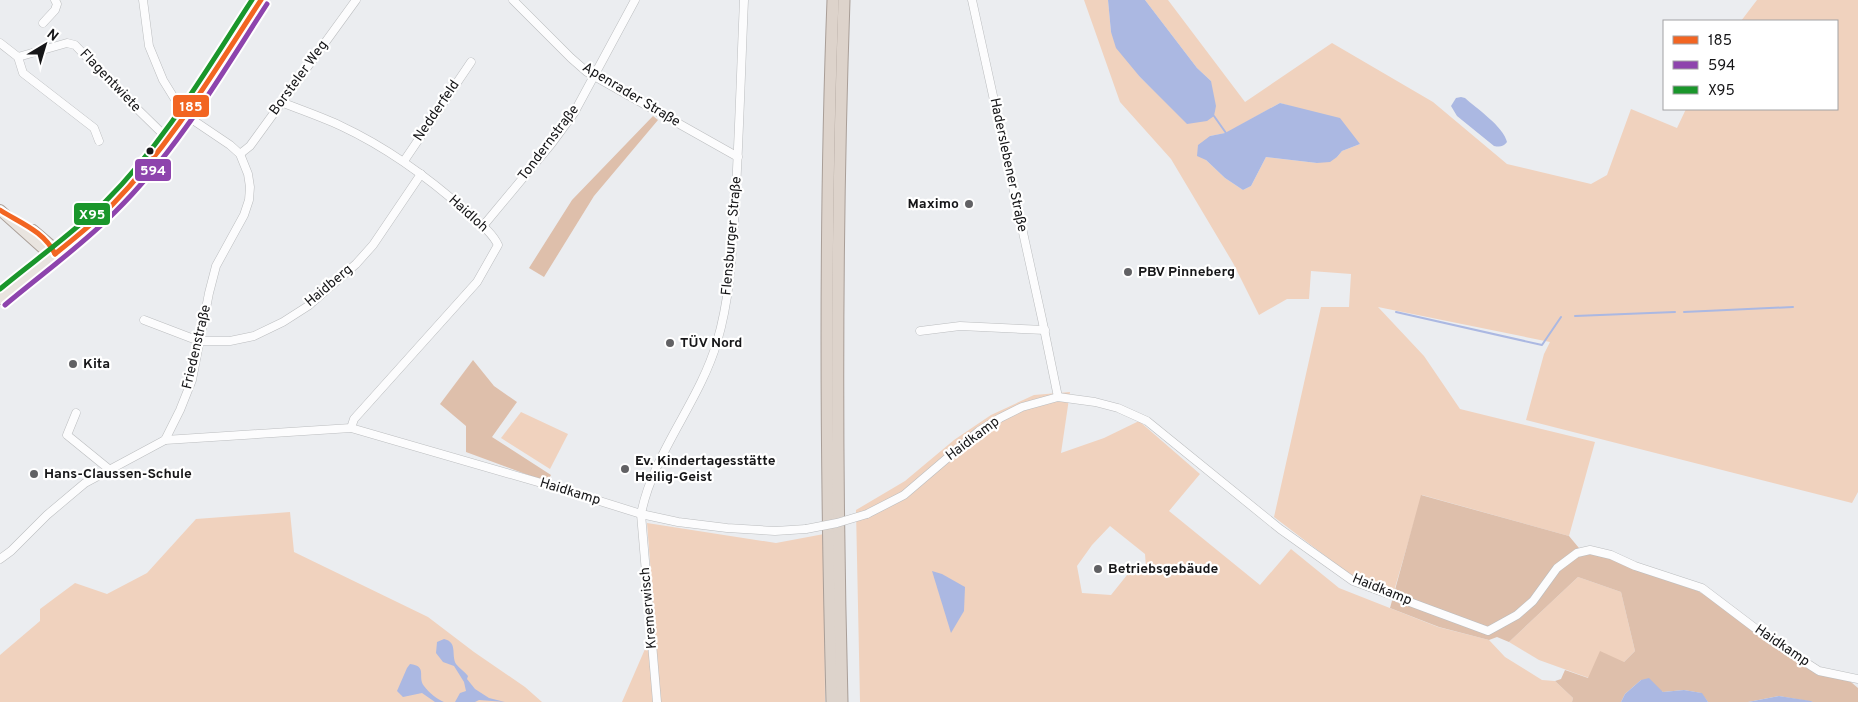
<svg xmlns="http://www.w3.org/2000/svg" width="1858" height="702" font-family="Overpass,sans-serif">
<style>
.green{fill:#f0d2be;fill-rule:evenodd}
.forest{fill:#debfab}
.water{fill:#abb8e2}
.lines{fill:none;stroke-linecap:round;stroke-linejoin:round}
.stream{stroke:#abb8e2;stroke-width:2}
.minor-casing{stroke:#bbbdbf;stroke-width:9}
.major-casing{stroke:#a99e97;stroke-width:12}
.highway-casing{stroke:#a99e97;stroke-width:13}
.minor{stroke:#fcfcfd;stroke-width:8}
.major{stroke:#e9e4df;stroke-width:10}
.highway{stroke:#ddd3cb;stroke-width:11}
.minor-bridge-casing{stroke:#bbbdbf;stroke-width:9;stroke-linecap:butt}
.minor-bridge{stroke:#fcfcfd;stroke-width:8}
.bus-1-casing{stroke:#fff;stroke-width:9}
.bus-2-casing{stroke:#fff;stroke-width:9}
.bus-3-casing{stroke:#fff;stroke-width:9}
.bus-1{stroke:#f26522;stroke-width:5}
.bus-2{stroke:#8e44ad;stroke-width:5}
.bus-3{stroke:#1a962b;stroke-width:5}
.bus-dot{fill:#161618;stroke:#fff;stroke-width:2}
.poi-dot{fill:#616164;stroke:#fff;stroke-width:2}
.labels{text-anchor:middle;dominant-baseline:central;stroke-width:4.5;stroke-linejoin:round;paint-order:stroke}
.street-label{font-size:14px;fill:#161618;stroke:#fff}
.poi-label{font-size:14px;font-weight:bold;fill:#161618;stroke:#fff;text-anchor:start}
.line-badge{stroke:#fff;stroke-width:2}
.badge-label{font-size:14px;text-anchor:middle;font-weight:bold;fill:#fff}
</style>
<rect width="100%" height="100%" fill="#ebedf0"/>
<!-- green -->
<g class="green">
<path d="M1084 0H1108L1111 32 1140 77 1163 99 1211 81 1197 68 1145 0H1168L1245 102 1332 43 1433 102 1507 164 1591 184 1607 175 1631 109 1677 128 1686 109H1837V21H1741L1757 0H1858V492L1852 503 1526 420 1544 354 1550 342 1378 307 1424 356 1460 409 1595 442 1569 536 1422 495 1394 591 1353 577 1274 517 1321 307H1349L1351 274 1311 271 1309 299H1287L1259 315 1233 263 1171 159 1120 102ZM1280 103 1310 112 1360 144 1342 151 1337 157 1317 163 1266 157 1251 186 1243 190 1225 178 1206 160 1210 136 1226 133Z"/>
<path d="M1070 392 1061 453 1104 438 1139 421 1200 474 1169 511 1260 585 1291 549 1339 588 1438 627 1489 640 1505 657 1542 680 1555 681 1573 698 1572 702H860L856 510 905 481 954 440 991 415 1034 395ZM1110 526 1145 554 1146 567 1131 570 1111 595 1082 593 1077 566 1092 545Z"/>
<path d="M521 412 568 434 550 469 501 438Z"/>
<path d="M290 512 294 552 428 617 474 652 525 687 542 702H0V655L40 621V609L75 583 107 594 147 573 196 519Z"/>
<path d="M647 523 776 543 824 534 825 702H622L655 626Z"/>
<path d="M1578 577 1621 592 1635 651 1624 662 1589 678 1539 660 1509 642Z"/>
</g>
<!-- forest -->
<g class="forest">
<path d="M653 116 658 120 594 196 544 277 529 268 572 200Z"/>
<path d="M473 360 494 386 517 402 492 437 551 475 547 482 466 452V426L440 404Z"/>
<path d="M1421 495 1569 536 1579 548 1588 553 1609 558 1633 569 1698 591 1721 605 1778 649 1817 674 1845 677 1858 688V702H1813L1779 696 1748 702H1708L1701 693 1684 690 1663 692 1641 680 1625 694 1621 702H1572L1573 698 1555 681 1561 679 1565 670 1588 678 1600 651 1624 662 1635 651 1621 592 1578 577 1509 642 1497 637 1489 640 1439 627 1390 608Z"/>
</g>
<!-- water -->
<g class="water">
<path d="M1108 0H1145L1197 68 1211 81 1216 106 1214 116 1207 121 1187 124 1140 77 1116 48 1111 32Z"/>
<path d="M1461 97 1465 98C1476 108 1504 127 1507 142 1503 147 1500 147 1494 146L1457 116 1451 106 1456 98Z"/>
<path d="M1280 103 1340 118 1360 144 1342 151 1337 157 1330 162 1317 163 1266 157 1251 186 1243 190 1225 178 1206 160 1197 156 1198 145 1210 136 1225 133Z"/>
<path d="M932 571 942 574 965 587 964 611 951 633Z"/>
<path d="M444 639C458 642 451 655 456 664 459 668 465 672 468 676L467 679 475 689 489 698 505 702 479 700 475 702H455L460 693 466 691 464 682 454 666 443 662 436 653 437 642Z"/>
<path d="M410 664C428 666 417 677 424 686 429 693 437 699 444 702H435L422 693 403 697 397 691 407 668Z"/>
<path d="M1649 678 1663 692 1684 690 1702 693 1708 702H1621L1625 694 1641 680Z"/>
<path d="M1779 696 1811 701 1813 702H1748Z"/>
</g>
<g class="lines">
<!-- stream -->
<g class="stream">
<path d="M1214 116 1226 133"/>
<path d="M1396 312 1542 345 1561 317"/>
<path d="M1684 312 1793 307"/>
<path d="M1575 316 1675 312"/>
</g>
<defs>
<g id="minor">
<path d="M513 0 571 58 587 72 738 157"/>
<path d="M972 0 1042 319 1058 397"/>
<path d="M43 23 55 10 57 4 55 0"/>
<path d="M0 43 18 57 23 73 94 128 99 141"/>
<path d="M18 57 67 43 75 45 122 94 167 138"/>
<path d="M281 102C301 110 322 117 341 126 388 148 429 178 467 212 478 222 492 232 498 245L477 282 354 419 351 428"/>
<path d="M240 154 250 146 356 0"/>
<path d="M404 161 471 62"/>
<path d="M483 226 552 143 574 113 635 0"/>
<path d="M144 320 199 341H230L254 336 283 322 308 306 356 264 373 245 421 174"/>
<path d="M920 331 960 326 1045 330"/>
<path d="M76 413 67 435 110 470"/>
<path d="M165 440 351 428 555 487 641 514 678 522 727 528 775 531 806 529"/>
<path d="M867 514 904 495 979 431 1000 418 1022 407 1058 397 1095 402 1118 408 1147 421 1280 529 1353 581 1488 631 1517 615 1533 601 1557 568 1577 553 1590 550 1611 555 1635 566 1702 588 1768 638 1819 671 1858 679"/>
<path d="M0 559 11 551 47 515 85 483 165 440 180 410 192 380 209 293 216 266 244 215 249 200 250 187 248 174 240 154 230 145 184 114 163 80 149 46 143 0"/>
<path d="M657 702 641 514C653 453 699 403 717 342 730 298 732 254 735 208 739 139 741 69 744 0"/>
</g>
<g id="major">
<path d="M0 210 47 252 55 254"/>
<path d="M33 230 53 247 55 254"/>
<path d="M0 299C37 268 77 240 111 206 168 148 216 68 261 0"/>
</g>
<g id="highway">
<path d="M832 702C826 468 824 234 833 0"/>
<path d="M842 702C836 468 836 234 844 0"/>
</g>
</defs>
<!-- minor casing -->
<use href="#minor" class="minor-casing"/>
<!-- major casing -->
<use href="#major" class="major-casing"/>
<!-- highway casing -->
<use href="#highway" class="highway-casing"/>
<!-- minor -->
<use href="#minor" class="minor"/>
<!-- major -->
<use href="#major" class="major"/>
<!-- highway -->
<use href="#highway" class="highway"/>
<defs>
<path id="minor-bridge" d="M806 529 837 523 867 514"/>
</defs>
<!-- minor-bridge casing -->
<use href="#minor-bridge" class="minor-bridge-casing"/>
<!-- minor-bridge -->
<use href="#minor-bridge" class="minor-bridge"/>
<defs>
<g id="bus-1">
<path d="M0 210C20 223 44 231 55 254"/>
<path d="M55 254C75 238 95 222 113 204 171 144 215 70 261 0"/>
</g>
<path id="bus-2" d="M5 305C42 274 81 246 115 212 176 152 221 75 267 4"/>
<path id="bus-3" d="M0 289C35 260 72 234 105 202 164 143 207 69 252 0"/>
</defs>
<!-- bus-1 casing -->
<use href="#bus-1" class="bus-1-casing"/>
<!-- bus-2 casing -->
<use href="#bus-2" class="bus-2-casing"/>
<!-- bus-3 casing -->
<use href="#bus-3" class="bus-3-casing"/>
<!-- bus-1 -->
<use href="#bus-1" class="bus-1"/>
<!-- bus-2 -->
<use href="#bus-2" class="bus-2"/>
<!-- bus-3 -->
<use href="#bus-3" class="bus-3"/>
</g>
<!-- markers -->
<circle class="bus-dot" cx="150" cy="151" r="4.5"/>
<g class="poi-dot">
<circle cx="969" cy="204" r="5"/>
<circle cx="1128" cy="272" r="5"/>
<circle cx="670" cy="343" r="5"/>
<circle cx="73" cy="364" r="5"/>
<circle cx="625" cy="469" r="5"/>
<circle cx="34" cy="474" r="5"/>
<circle cx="1098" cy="569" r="5"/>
</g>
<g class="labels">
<!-- street labels -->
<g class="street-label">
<text transform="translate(299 78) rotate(-54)">Borsteler Weg</text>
<text transform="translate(110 81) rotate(46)">Flagentwiete</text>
<text transform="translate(631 95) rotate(31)">Apenrader Straße</text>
<text transform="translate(437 111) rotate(-56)">Nedderfeld</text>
<text transform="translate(549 143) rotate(-53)">Tondernstraße</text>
<text transform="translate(1008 165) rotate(78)">Haderslebener Straße</text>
<text transform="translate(468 214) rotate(42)">Haidloh</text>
<text transform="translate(732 236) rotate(-85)">Flensburger Straße</text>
<text transform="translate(329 286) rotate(-40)">Haidberg</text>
<text transform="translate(197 347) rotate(-77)">Friedenstraße</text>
<text transform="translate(973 439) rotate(-37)">Haidkamp</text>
<text transform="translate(570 492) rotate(17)">Haidkamp</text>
<text transform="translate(1382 590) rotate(22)">Haidkamp</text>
<text transform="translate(649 608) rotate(-95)">Kremerwisch</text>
<text transform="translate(1782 646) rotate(34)">Haidkamp</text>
</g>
<!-- poi labels -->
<g class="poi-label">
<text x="959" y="204" text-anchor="end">Maximo</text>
<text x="1138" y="272">PBV Pinneberg</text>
<text x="680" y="343">TÜV Nord</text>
<text x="83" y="364">Kita</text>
<text x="635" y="461">Ev. Kindertagesstätte<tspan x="635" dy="16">Heilig-Geist</tspan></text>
<text x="44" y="474">Hans-Claussen-Schule</text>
<text x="1108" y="569">Betriebsgebäude</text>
</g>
</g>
<g class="line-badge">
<rect x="172" y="94" width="38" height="24" rx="5" fill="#f26522"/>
<rect x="134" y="158" width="38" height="24" rx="5" fill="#8e44ad"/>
<rect x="73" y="202" width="38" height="24" rx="5" fill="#1a962b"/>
</g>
<g class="badge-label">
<text x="191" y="111">185</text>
<text x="153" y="175">594</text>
<text x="92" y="219">X95</text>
</g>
<!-- legend -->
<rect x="1663" y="20" width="175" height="90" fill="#ffffff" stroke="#a2a2a3"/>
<rect x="1673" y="36" width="25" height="8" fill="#f26522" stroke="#a2a2a3"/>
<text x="1708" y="45" font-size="15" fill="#161618">185</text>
<rect x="1673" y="61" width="25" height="8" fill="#8e44ad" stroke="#a2a2a3"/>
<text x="1708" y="70" font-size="15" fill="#161618">594</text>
<rect x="1673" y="86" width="25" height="8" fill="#1a962b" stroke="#a2a2a3"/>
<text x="1708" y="95" font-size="15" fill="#161618">X95</text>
<!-- north arrow -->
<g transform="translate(45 45) rotate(38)" stroke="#ffffff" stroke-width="4" paint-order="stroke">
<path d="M0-4L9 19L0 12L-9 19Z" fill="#161618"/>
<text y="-8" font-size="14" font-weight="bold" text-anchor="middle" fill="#161618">N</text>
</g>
</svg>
